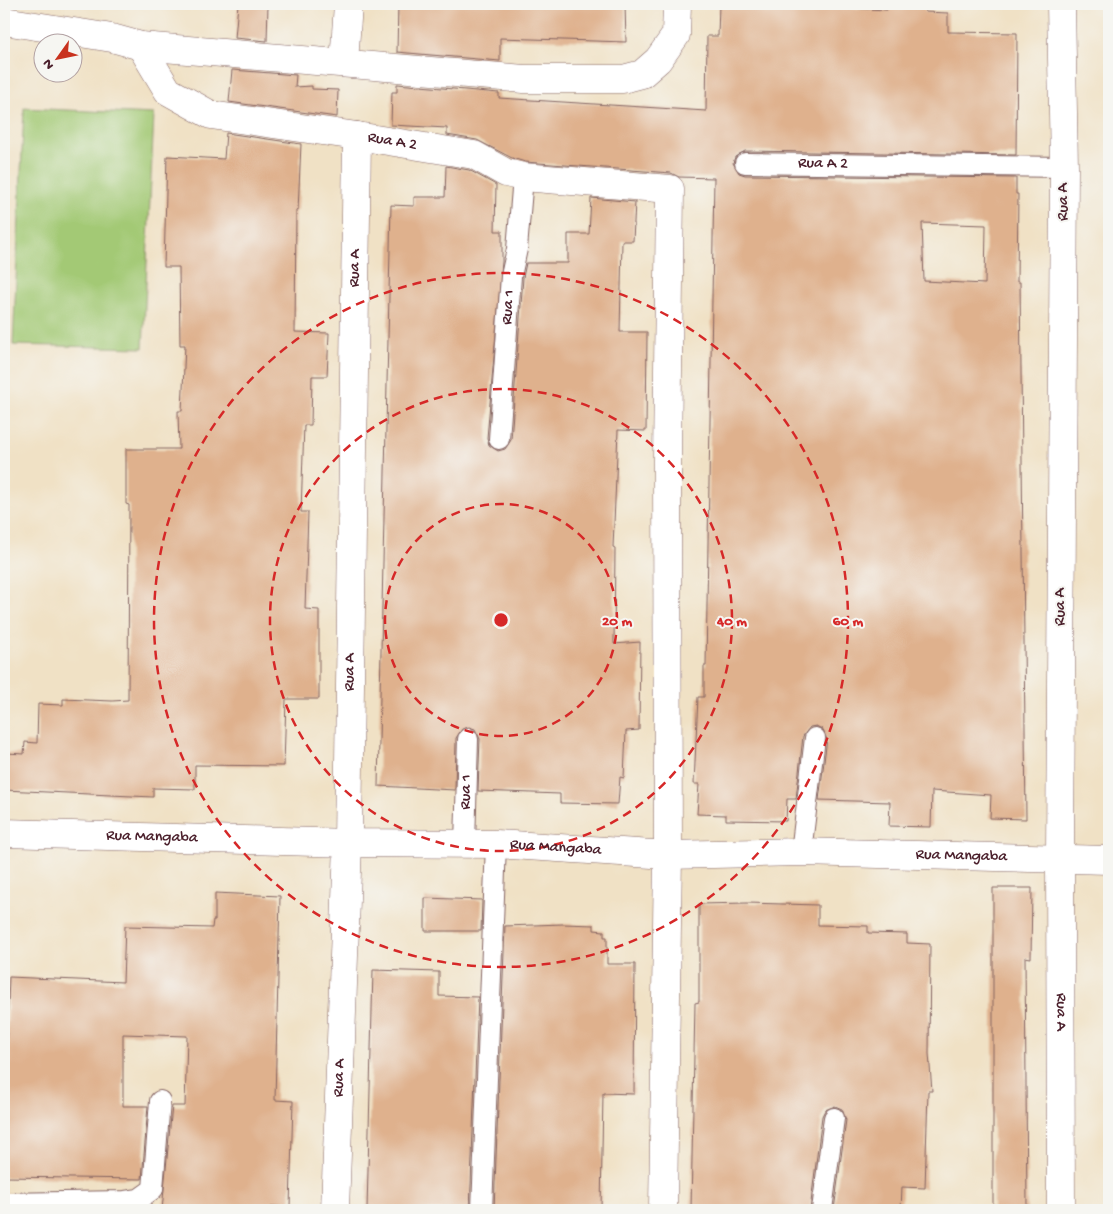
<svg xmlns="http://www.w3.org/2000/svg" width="1113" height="1214" font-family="'Gochi Hand',sans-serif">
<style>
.green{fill:#a3c974;stroke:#767450}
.building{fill:#dfb18d;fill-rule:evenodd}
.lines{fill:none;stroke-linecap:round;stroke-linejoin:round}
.lane-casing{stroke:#846361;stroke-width:22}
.street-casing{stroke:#846361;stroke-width:29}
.lane{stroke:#fff;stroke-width:20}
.street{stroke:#fff;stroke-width:28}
.ring{fill:none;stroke:#d62828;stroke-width:2.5;stroke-dasharray:9 6}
.labels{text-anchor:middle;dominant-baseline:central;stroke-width:4;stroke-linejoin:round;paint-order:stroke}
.street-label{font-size:16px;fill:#4a1f2b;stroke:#f6f6f2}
.centre{fill:#d62828;stroke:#f6f6f2;stroke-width:2.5}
.ring-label{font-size:15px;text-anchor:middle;font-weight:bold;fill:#d62828;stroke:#f6f6f2;stroke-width:4;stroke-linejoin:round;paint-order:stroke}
</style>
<rect width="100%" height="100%" fill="#f6f6f2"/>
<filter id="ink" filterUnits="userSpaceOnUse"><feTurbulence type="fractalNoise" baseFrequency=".02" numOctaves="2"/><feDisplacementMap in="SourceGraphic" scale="10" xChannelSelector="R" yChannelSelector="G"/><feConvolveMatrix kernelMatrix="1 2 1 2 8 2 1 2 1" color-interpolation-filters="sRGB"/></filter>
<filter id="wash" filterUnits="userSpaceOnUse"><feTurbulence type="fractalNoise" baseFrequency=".0096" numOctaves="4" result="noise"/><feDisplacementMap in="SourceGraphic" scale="20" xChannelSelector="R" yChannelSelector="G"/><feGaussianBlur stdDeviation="1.12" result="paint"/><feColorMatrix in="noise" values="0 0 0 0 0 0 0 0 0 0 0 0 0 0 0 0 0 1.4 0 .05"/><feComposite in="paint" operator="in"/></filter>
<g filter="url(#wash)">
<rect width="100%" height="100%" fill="#f0e1c5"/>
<!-- green -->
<path class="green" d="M24 108 154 114 143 348 13 345Z"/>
<g id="blocks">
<!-- building -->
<g class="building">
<path d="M238 4H268L267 41 235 38Z"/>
<path d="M398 4H625L626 42 500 38V61L397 52Z"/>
<path d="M719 4H827V7L887 10V4H925V12L948 13V32L1017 33 1016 155 745 151 735 157 733 163 739 173 745 175 1016 178V194H1018L1017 282H1020L1026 819 990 818 991 795 932 791 931 827 889 826 890 802 819 800 827 739 822 729 816 726 810 727 803 736 796 799H787L786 821 726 820V815L697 814 699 784H694L698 697H704V666H706L714 178 679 177 671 173 525 162 512 158 477 140 447 135V128L391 125 392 92H397V84L499 93V98L706 111 707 36H718ZM922 223 986 225 985 284 924 281Z"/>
<path d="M232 70 296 75 295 87 312 86V89L338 90 337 117 229 102Z"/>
<path d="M226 133 301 144 298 211 296 210 295 332 329 333 327 376H312L311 425H304L301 512H308L305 609 319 610V699H286L284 766 195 765V789L153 788V797L4 790 6 753 24 754 25 742 37 743 38 704 63 705V699L112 701 128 700 129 505 126 504V449H179L178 411H182L185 345H180L179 267H164L167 156 224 159Z"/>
<path d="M446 166 469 170 496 185 495 231H502V262L487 438 489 445 498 451 505 449 511 440 523 278 526 263H568V234H589L591 198 635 202 633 241H622L620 332H647L646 431 618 430 613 547 615 548 614 644 640 642 639 730 626 731 624 778 620 777 618 804 560 803V794L478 791 480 739 475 729 469 727 462 729 456 738 455 790 378 786 391 205 414 206V197H445Z"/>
<path d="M993 888H1032L1031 958 1025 957 1027 1210H993Z"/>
<path d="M215 893 280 896 275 1100 293 1101 290 1207 272 1206V1210H162L172 1106H185L187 1036 123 1034V1106H148L142 1179 4 1177V1107L9 977 123 982 125 926 212 928 213 920H215Z"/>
<path d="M425 898 482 900 481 931H425Z"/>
<path d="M747 903 818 905V925L868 926V933L907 934V943L930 944 929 1054 932 1091H928L925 1188 902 1187 901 1210H834L846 1120 842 1109 835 1106 825 1110 822 1116 810 1210H691L695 1003 699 1002V904Z"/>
<path d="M563 924 594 925V930L604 931V937H607V964H635L634 1094 603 1093 601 1210H494L505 926Z"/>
<path d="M373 970 439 972V996L478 997 470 1210H367Z"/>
</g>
</g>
</g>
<g filter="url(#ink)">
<use href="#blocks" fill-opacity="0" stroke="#846361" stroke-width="1"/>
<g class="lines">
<defs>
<g id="lane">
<path id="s1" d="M745 163 1064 167"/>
<path id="s2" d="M499 439 511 276 517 249 523 177"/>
<path id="s3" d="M465 844 468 739"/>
<path d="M801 852 815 738"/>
<path d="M4 1203 125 1201 139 1199 153 1189 160 1101"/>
<path d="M482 1210 496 844"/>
<path d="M822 1210 834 1118"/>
</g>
<g id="street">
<path id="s4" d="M1061 4 1064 167 1060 858 1061 1210"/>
<path d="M4 21 112 38 141 46 524 79H623L642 74 658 60 676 35 677 4"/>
<path id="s5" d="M141 46 168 91 211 115 357 136 474 155 506 173 523 177 670 189 667 462 668 855 663 1210"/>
<path d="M344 63 348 4"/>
<path id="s6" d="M4 833 348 843 496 844 668 855 801 852 1109 860"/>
<path id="s7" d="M335 1210 348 843 357 136"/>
</g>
</defs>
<!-- lane casing -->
<use href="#lane" class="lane-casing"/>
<!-- street casing -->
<use href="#street" class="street-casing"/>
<!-- lane -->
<use href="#lane" class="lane"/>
<!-- street -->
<use href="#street" class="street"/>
</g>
</g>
<!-- distance rings -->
<g class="ring">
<circle cx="501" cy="620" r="116"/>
<circle cx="501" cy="620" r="231"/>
<circle cx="501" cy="620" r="347"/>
</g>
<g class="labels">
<!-- street labels -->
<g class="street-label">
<text stroke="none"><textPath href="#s5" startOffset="285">Rua A 2</textPath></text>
<text stroke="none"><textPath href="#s1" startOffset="78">Rua A 2</textPath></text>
<text transform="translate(1064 202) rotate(-90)">Rua A</text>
<text stroke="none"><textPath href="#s7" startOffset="942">Rua A</textPath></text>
<text stroke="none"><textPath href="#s2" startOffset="132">Rua 1</textPath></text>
<text transform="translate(1061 607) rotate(-90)">Rua A</text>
<text stroke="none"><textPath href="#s7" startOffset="538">Rua A</textPath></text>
<text stroke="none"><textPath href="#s3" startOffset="52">Rua 1</textPath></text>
<text stroke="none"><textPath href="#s6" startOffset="148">Rua Mangaba</textPath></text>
<text stroke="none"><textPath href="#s6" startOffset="552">Rua Mangaba</textPath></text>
<text stroke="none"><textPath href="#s6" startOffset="958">Rua Mangaba</textPath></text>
<text stroke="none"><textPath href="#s4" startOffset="1008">Rua A</textPath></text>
<text stroke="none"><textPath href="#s7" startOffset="132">Rua A</textPath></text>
</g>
</g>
<circle cx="501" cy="620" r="8" class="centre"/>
<g class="ring-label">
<text x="617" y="625">20 m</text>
<text x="732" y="625">40 m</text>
<text x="848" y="625">60 m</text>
</g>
<!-- margin -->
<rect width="1113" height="1214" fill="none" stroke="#f6f6f2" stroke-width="20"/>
<!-- north arrow -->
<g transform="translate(58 58) rotate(237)"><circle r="24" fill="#f6f6f2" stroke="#b1a0a2"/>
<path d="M0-4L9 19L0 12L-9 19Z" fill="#c8321e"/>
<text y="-8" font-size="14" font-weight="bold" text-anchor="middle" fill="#4a1f2b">N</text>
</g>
</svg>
